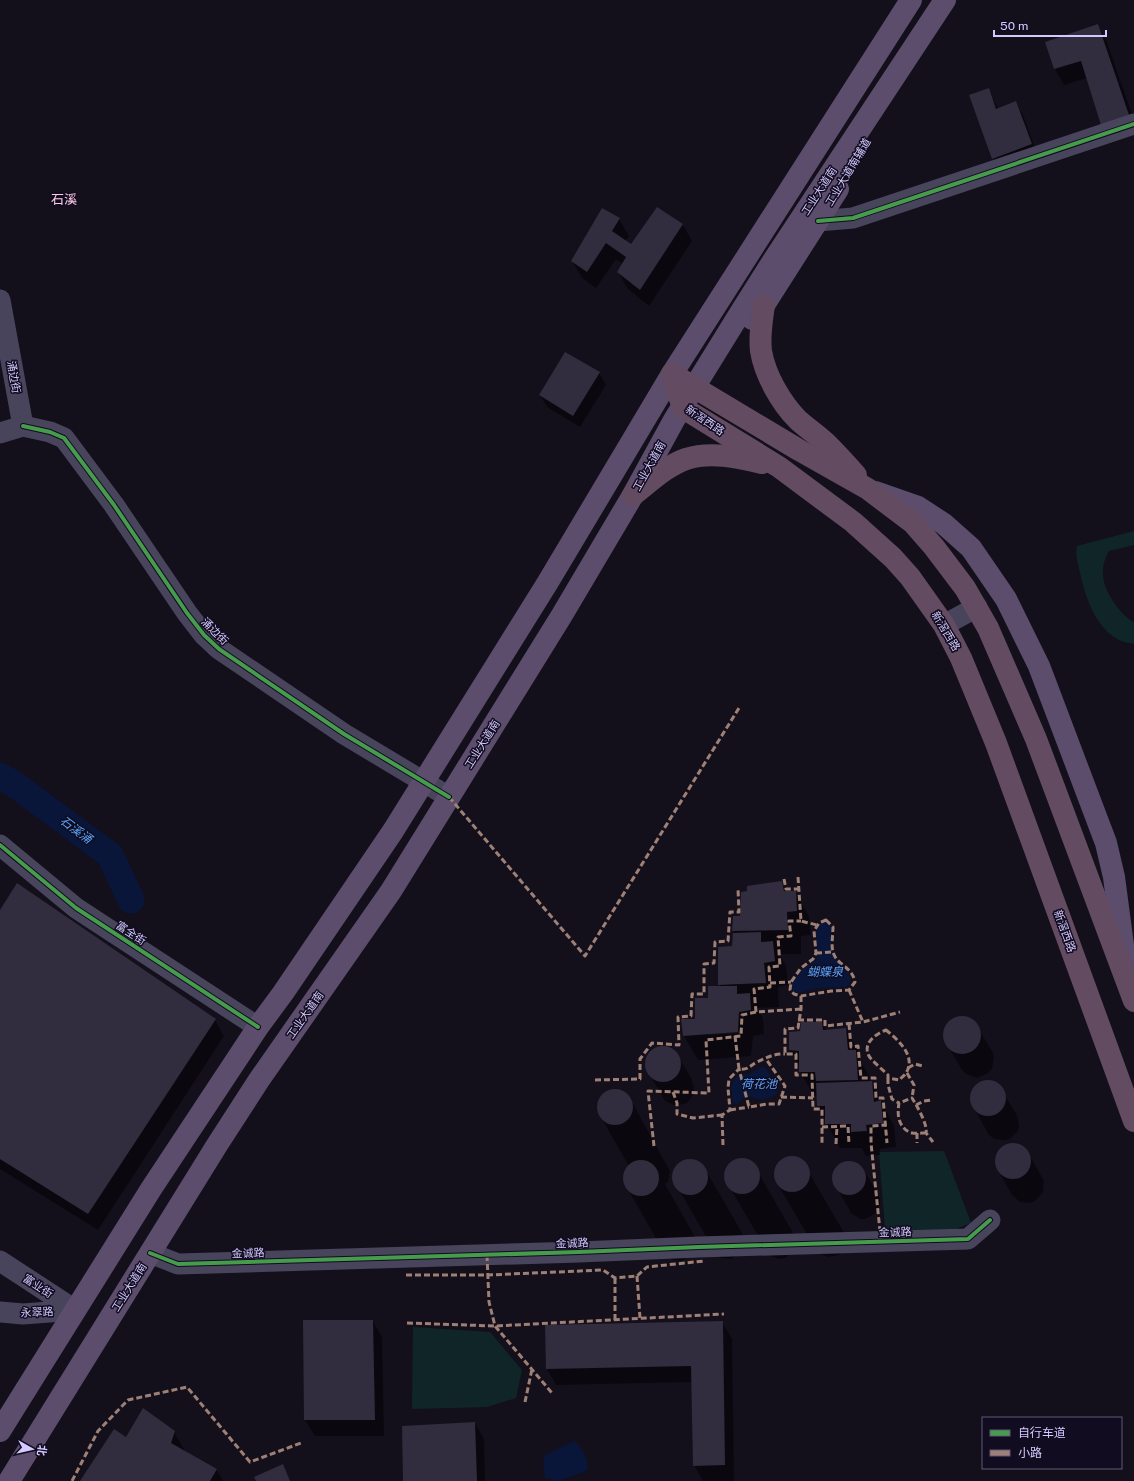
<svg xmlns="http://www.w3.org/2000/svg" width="1134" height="1481" font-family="'Public Sans','Noto Sans SC',sans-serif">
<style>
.green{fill:#102527}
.water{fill:#091639}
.shadow{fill:#0007;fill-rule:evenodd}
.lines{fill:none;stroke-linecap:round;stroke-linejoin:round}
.river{stroke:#091639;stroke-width:27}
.building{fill:#312c3e}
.minor{stroke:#47445c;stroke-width:21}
.major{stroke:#5c4d6d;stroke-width:22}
.highway{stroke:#634b62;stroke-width:22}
.quiet{stroke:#9e8076;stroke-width:3;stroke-dasharray:6 3;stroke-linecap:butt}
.cycleway-casing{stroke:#110c1f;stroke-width:6}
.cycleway{stroke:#469c4c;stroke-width:4}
.labels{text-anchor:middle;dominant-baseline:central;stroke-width:3;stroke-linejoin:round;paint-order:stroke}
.street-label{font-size:11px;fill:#d4caff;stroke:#110c1f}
.water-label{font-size:12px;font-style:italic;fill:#58a4ff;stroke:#110c1f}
.quarter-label{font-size:13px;fill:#ffcce8;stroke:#110c1f}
</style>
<rect width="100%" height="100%" fill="#13101b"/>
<!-- green -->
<g class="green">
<path d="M1134 531V545L1109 551C1097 571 1104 590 1118 608 1122 613 1127 619 1134 622V644C1129 643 1123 642 1119 640 1095 627 1086 598 1080 573 1078 563 1075 555 1077 546Z"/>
<path d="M944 1151 971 1223 948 1232 885 1229 879 1152Z"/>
<path d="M413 1327 490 1332 522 1370 516 1398 487 1407 412 1409Z"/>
</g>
<!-- water -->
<g class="water">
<path d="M824 922 829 924 831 927C832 935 830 948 834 955 839 965 852 971 850 983L846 987 818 988 799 993 794 991 791 987C795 973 805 967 816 960 822 947 808 929 824 922Z"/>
<path d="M763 1066C772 1074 776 1084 776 1095L763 1100 746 1096 737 1104 733 1103 731 1088 733 1080 740 1075 748 1074Z"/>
<path d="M574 1441C584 1449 587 1459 588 1470L559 1481 545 1478 543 1463 545 1455Z"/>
</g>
<!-- shadow -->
<g class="shadow">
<path d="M1097 25 1107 42 1134 120 1087 78 1064 85 1055 69 1047 42Z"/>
<path d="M988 89 998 109 1016 103 1023 115 1038 156 1000 170 993 158Z"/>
<path d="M603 209 619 219 629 236 625 241 631 246 657 209 683 225 692 241 649 306 628 289 618 272 623 264 616 259 596 288 582 278 572 261Z"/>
<path d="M599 373 606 385 580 427 547 407 540 395Z"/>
<path d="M782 882 787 892H795L809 916 811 935 801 936V954H779L786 966 788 985 778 987 779 1007 757 1008 763 1018 764 1034 753 1036 751 1056 698 1060 684 1036 709 999 721 987 719 984 732 946 735 934 733 931 741 917ZM743 1031V1033L708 1035V1033Z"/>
<path d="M0 911 215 1020 224 1036 98 1230 0 1169Z"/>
<path d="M958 1017 969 1018 974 1022 992 1051 994 1057 992 1069 988 1073 977 1078 966 1074 962 1070 947 1045 944 1034 948 1023Z"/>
<path d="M822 1023 826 1030 846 1029 860 1053V1060L869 1075 870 1082H871L885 1106 886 1111 894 1126 896 1147 880 1149V1155L866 1156 862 1148H840L818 1106 817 1096H814L800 1072V1068L790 1050 801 1032ZM881 1111 883 1115 884 1128H882Z"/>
<path d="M661 1047H667L676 1053 691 1078 694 1088V1094L687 1103 676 1106 665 1101 648 1072 646 1061 652 1051Z"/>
<path d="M983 1082 995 1083 999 1086 1017 1115 1019 1126 1018 1131 1010 1139 1004 1140 994 1139 989 1135 975 1110 971 1099V1094L974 1089Z"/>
<path d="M611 1090 623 1091 628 1095 670 1171 668 1182 665 1184 694 1235 697 1245 692 1255 683 1261 673 1260 664 1252 626 1186 624 1174 629 1166 598 1112 597 1106 602 1096Z"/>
<path d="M1012 1143 1023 1147 1027 1151 1044 1181 1043 1192 1036 1200 1031 1203 1020 1202 1012 1195 998 1170 995 1158 1001 1148Z"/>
<path d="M791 1157 802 1161 846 1236 843 1251 839 1255 828 1257 818 1253 815 1248 777 1183 775 1171 777 1166 786 1158Z"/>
<path d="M690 1160 700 1163 704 1167 742 1233 745 1244 741 1254 731 1259 720 1258 716 1254 678 1188 674 1178 676 1168 685 1161Z"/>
<path d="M745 1160 754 1165 792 1231 796 1241 793 1251 785 1258 780 1259 770 1256 726 1181V1169L729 1165 734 1161Z"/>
<path d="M850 1161 854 1162 863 1168 880 1198V1204L875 1214 865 1219H860L851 1213 834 1183 833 1178 836 1168 840 1164Z"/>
<path d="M304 1321H373L382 1337 384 1436H315L305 1420Z"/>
<path d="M722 1322 732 1339 734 1481H703L694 1465 693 1382 556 1385 547 1369Z"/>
<path d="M475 1423 484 1439 485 1481H404Z"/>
<path d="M174 1432 186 1453 217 1470 223 1481H82L126 1438Z"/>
</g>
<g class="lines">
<!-- river -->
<path class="river" d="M0 776 14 784 110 855 131 900"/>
</g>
<!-- building -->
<g class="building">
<path d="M1098 24 1129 115 1101 125 1081 61 1054 69 1045 42Z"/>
<path d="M989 88 996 109 1016 101 1032 144 992 159 969 95Z"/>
<path d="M657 207 683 224 640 290 617 272 626 257 606 243 587 272 571 261 602 208 620 218 612 231 631 244Z"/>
<path d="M565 352 600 372 573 416 539 395Z"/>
<path d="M782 881 784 891H796L797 911 787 912 788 930 732 931 733 916H740L741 892 747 891V886Z"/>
<path d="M17 883 216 1019 88 1214 0 1159V910Z"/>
<path d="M761 932V942L773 941 775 961 764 963 766 983 718 985V947L732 946 733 933Z"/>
<path d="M708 986H737V994L750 993 751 1010 739 1012 738 1032 683 1036 681 1019H695V998H708Z"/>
<circle cx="962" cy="1035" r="19"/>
<path d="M801 1022H822L823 1030 846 1028 848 1050H856L858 1080 816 1081 815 1072H799V1051L789 1050V1032L800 1031Z"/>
<circle cx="663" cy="1064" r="18"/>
<circle cx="988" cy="1098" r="18"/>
<path d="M872 1081 874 1102 881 1100 883 1123 866 1125 867 1131 851 1132V1124H825V1106H817L816 1083Z"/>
<circle cx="615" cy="1107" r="18"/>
<circle cx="1013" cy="1161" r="18"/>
<circle cx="792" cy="1174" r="18"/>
<circle cx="742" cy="1176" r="18"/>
<circle cx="690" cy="1177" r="18"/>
<circle cx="641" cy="1178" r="18"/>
<circle cx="849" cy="1178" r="17"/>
<path d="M303 1320H373L375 1420H304Z"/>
<path d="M723 1321 725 1465 693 1466 691 1366 546 1369 545 1325Z"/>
<path d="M143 1408 175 1431 171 1443 217 1469 210 1481H80L114 1429 126 1437Z"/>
<path d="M475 1422 477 1481H403L402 1426Z"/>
<path d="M283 1464 290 1481H256L254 1477Z"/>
</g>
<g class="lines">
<!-- minor -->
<g class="minor">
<path d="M818 221 853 218 1134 124"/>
<path d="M0 300 23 426"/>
<path d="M23 426 50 432 64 438 114 505 187 613 204 635 219 649 344 734 449 797"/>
<path d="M0 433 23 426"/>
<path d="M944 625 977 607"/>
<path d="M0 845 76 908 258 1027"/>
<path d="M150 1253 178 1264 579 1252 699 1247 968 1239 990 1220"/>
<path d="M0 1261 75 1310"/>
<path d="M0 1312 23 1314 75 1310"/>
</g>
<!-- major -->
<g class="major">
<path d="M752 319 764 305 838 189"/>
<path d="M875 492 918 507 944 524 971 548 1006 599 1039 666 1106 843 1114 877 1126 968"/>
<path d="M0 1431 151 1189 258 1027 283 993 393 831 548 582 672 374 911 0"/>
<path d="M9 1481 217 1145 259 1080 391 891 562 615 633 495 674 420 742 310 771 264 945 0"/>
</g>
<!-- highway -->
<g class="highway">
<path d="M764 305C762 320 759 335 761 351 765 375 781 403 798 420 808 429 819 436 829 446 838 455 847 465 856 475"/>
<path d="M672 374 683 408 779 467 853 522 893 558 910 577 944 625 961 658 996 743 1134 1121"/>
<path d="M672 374 799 450 868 489 913 523 934 547 965 588 988 628 1036 739 1134 1001"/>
<path d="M633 495C649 483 666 466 686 459 710 451 738 457 762 463"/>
</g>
<!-- quiet -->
<g class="quiet">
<path d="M449 797 585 956 739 708"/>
<path d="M798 877 801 921 817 925"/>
<path d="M784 879 786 889H799"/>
<path d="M826 920 833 927C833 934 831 946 833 952 837 966 852 966 855 982L849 990 831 991 801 996 794 994 790 990 791 982 801 968 813 959 816 953 814 931 819 923Z"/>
<path d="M816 953 833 952"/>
<path d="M770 983 791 982"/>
<path d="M849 990 863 1022"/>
<path d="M801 996V1009L798 1028 785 1029V1054H796V1075H812L813 1109H822V1144"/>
<path d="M756 1012 754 989 770 987 769 967 780 966 778 937 791 936 789 921H801"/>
<path d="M798 1020H825V1026L863 1022 900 1012"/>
<path d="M849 1024 851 1047 858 1046 861 1078H875L876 1098H883L887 1143"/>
<path d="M886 1030C897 1039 917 1056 906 1073 905 1075 901 1078 899 1080L888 1078V1075C884 1071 871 1060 869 1056 862 1043 876 1034 886 1030Z"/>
<path d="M735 1036 739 1069C749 1070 749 1066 757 1062 766 1058 775 1053 785 1054"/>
<path d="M908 1068 915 1064 923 1066"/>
<path d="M907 1073 914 1085 912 1098"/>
<path d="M888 1078V1085L892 1099 899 1103"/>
<path d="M595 1080 640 1079V1059L652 1043 679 1045 678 1017 691 1016 692 994H704V964L714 963 715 942 728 941 730 912H739L738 889"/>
<path d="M673 1092 677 1103V1114L693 1118 722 1115"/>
<path d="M781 1097 813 1098"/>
<path d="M916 1105 924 1101 933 1100"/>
<path d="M730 1110 749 1107"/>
<path d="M822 1127 848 1126 849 1144"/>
<path d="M917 1133V1143"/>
<path d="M926 1133C921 1133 913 1134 909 1132 898 1126 897 1114 899 1103L912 1098C917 1106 928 1125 926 1133L933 1142"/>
<path d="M836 1144 837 1126"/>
<path d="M723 1145 722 1115 730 1110 728 1088 729 1079 739 1069 749 1107 767 1104H779L785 1086 766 1059"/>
<path d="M654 1146 648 1091 709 1093 706 1040 741 1036 742 1015 756 1012 801 1009"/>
<path d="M881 1241 871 1143V1126L886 1125"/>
<path d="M487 1255 489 1302 495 1326 552 1393"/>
<path d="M406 1275H488L603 1270 615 1278 637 1276 647 1267 704 1261"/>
<path d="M637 1276 640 1318"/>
<path d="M615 1278V1320"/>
<path d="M407 1323 495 1326 724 1314"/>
<path d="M525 1402 532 1369"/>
<path d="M72 1481 98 1431 128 1400 187 1387 250 1462 301 1443"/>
</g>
<defs>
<g id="cycleway">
<path d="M818 221 853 218 1134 124"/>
<path d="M23 426 50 432 64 438 114 505 187 613 204 635 219 649 344 734 449 797"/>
<path d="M0 845 76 908 258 1027"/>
<path d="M150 1253 178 1264 579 1252 699 1247 968 1239 990 1220"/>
</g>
</defs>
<!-- cycleway casing -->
<use href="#cycleway" class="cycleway-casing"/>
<!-- cycleway -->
<use href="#cycleway" class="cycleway"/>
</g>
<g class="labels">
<!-- street labels -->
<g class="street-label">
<text transform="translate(848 172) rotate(-59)">工业大道南辅道</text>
<text transform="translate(819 191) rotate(-57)">工业大道南</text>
<text transform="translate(14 377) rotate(80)">涌边街</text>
<text transform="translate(705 420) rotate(34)">新滘西路</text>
<text transform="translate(649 466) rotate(-61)">工业大道南</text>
<text transform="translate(215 631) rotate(45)">涌边街</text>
<text transform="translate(946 631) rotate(59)">新滘西路</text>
<text transform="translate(482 744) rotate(-58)">工业大道南</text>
<text transform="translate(1065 931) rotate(70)">新滘西路</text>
<text transform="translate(131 933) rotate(33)">富全街</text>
<text transform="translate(305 1015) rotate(-55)">工业大道南</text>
<text transform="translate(895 1232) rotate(-2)">金诚路</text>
<text transform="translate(572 1243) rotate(-2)">金诚路</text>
<text transform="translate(248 1253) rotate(-2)">金诚路</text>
<text transform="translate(38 1286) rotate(33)">富业街</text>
<text transform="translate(129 1287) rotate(-58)">工业大道南</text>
<text transform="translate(37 1312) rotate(-3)">永翠路</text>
</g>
<!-- water labels -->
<g class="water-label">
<text transform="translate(76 830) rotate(37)">石溪涌</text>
<text x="825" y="972">蝴蝶泉</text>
<text x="759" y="1084">荷花池</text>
</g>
<!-- quarter labels -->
<g class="quarter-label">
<text x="64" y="199">石溪</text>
</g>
</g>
<!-- legend -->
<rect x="982" y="1417" width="140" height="52" fill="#110c1f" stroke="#5f5879"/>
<rect x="990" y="1430" width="20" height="6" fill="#469c4c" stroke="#5f5879"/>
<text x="1018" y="1437" font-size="12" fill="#d4caff">自行车道</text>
<rect x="990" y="1450" width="20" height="6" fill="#9e8076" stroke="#5f5879"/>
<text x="1018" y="1457" font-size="12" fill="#d4caff">小路</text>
<!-- north arrow -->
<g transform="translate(32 1449) rotate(98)" stroke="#110c1f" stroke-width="3" paint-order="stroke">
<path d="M0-3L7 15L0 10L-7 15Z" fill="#d4caff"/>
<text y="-6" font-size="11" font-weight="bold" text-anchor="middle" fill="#d4caff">北</text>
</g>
<!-- scale -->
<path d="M994 30v6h112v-6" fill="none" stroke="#d4caff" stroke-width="2"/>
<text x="1000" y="30" font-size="12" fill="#d4caff" stroke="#110c1f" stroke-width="3" paint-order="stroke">50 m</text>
</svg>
